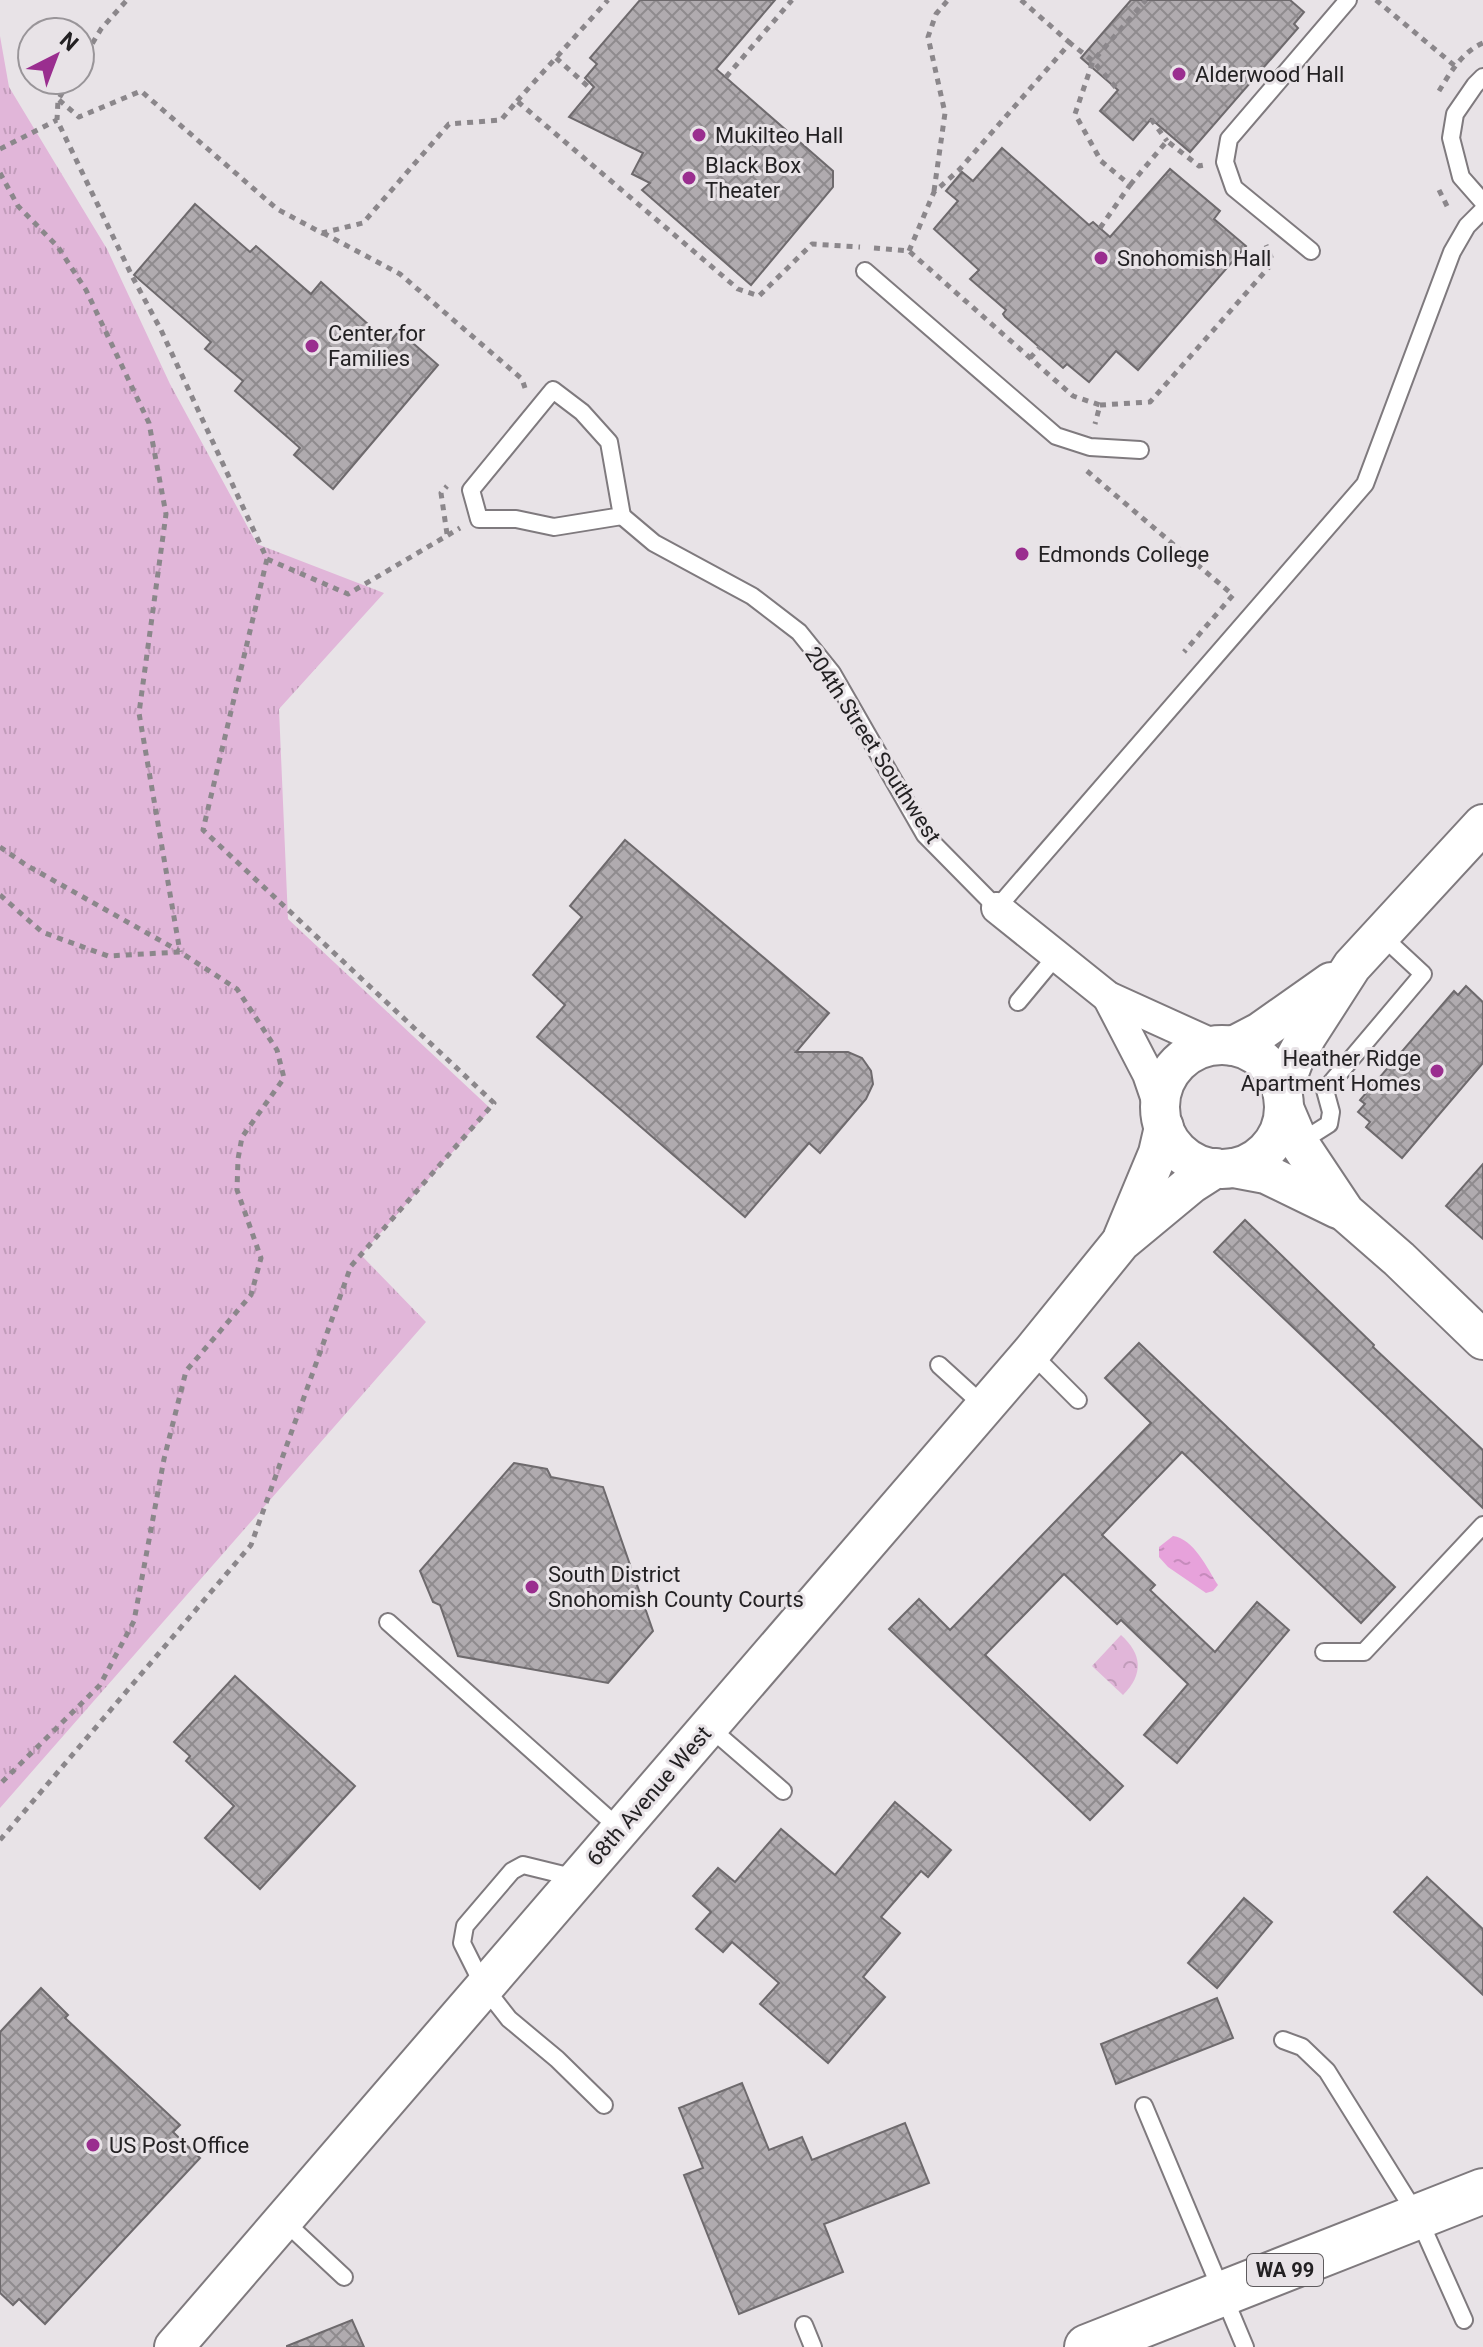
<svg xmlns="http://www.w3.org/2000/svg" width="1483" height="2347" font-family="Roboto,sans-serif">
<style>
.grass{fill:url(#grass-tufts)}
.park{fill:url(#park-crowns)}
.water{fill:url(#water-ripples)}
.building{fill:url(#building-cross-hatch);stroke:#6e6a6d;stroke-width:2}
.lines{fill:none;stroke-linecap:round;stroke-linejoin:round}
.service-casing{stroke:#7f7a7e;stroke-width:20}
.minor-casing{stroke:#7f7a7e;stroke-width:34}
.tertiary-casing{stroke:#7f7a7e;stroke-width:42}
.trunk-casing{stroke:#7f7a7e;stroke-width:48}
.path{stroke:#8b878b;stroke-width:5;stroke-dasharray:6 6;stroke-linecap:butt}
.service{stroke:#fff;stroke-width:16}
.minor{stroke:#fff;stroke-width:30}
.tertiary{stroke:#fff;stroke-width:38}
.trunk{stroke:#fff;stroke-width:44}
.poi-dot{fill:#9a2e8f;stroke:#e8e3e7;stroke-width:3}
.labels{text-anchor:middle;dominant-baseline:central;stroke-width:6;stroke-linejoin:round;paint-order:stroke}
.shield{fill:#e8e3e7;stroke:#5e5b5e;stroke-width:2}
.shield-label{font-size:20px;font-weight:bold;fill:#232123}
.poi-label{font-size:22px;fill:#232123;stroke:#e8e3e7;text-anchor:start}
.street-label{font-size:22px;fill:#232123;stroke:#e8e3e7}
</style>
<defs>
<pattern id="grass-tufts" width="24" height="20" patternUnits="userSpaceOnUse" patternTransform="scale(2)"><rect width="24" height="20" fill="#e1b6d9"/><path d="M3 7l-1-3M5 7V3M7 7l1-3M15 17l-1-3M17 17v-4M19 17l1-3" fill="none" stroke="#c19cba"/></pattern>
<pattern id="park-crowns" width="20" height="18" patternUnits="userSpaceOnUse" patternTransform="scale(2)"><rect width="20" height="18" fill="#e1b6d9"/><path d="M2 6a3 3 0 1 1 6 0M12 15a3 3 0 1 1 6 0" fill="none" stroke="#c19cba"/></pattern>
<pattern id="water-ripples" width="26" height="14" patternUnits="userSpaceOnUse" patternTransform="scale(2)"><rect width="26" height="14" fill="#e7a2db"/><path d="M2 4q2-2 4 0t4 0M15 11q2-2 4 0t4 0" fill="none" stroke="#c68bbc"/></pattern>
<pattern id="building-cross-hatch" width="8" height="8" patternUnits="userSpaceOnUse" patternTransform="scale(2)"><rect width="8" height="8" fill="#b0abaf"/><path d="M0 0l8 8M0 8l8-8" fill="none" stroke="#8f8b8e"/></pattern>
</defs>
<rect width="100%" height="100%" fill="#e8e3e7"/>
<!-- grass -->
<path class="grass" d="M0 36 9 87 107 249 170 384 257 544 384 593 279 709 288 919 491 1109 361 1255 426 1322 0 1808Z"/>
<!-- park -->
<path class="park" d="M1121 1635C1142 1654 1144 1674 1123 1695L1092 1666Z"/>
<!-- water -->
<path class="water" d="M1173 1536C1194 1539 1207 1568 1218 1585L1213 1591 1206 1593 1168 1567 1159 1557V1547Z"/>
<!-- building -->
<g class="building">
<path d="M640 0H775L716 69 833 171V187L751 285 642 190 650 183 632 174 643 153 569 117 594 87 585 78 597 64 590 58Z"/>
<path d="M1131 0H1290L1304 12 1294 24 1298 28 1190 152 1151 119 1133 140 1100 111 1118 90 1081 58Z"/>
<path d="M1002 148 1089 225 1093 222 1110 237 1170 169 1220 211 1214 219 1246 246 1138 370 1116 351 1089 382 1067 364 1063 368 1005 317 1003 314 1006 310 970 279 979 270 934 229 958 201 946 191 962 172 973 181Z"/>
<path d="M195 204 250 252 256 246 311 294 321 282 389 343 399 331 438 365 333 489 294 455 300 448 235 391 243 381 205 349 211 342 134 275Z"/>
<path d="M625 840 829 1013 796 1052H848L862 1058 871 1071 873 1084 866 1099 820 1153 809 1143 745 1217 537 1037 565 1005 533 975 582 917 570 906Z"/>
<path d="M1466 986 1483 1002V1063L1402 1158 1366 1127 1370 1122 1358 1112 1365 1104 1360 1100 1454 991 1458 995Z"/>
<path d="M1483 1164V1239L1446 1206Z"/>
<path d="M1245 1220 1374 1345 1373 1347 1483 1450V1508L1214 1252Z"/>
<path d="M1139 1343 1395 1587 1361 1623 1182 1452 1102 1535 1155 1585 1150 1590 1215 1652 1257 1602 1289 1630 1177 1763 1144 1735 1188 1684 1121 1620 1117 1624 1064 1574 985 1655 1123 1786 1090 1820 889 1629 919 1599 950 1630 1151 1423 1105 1378Z"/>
<path d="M514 1463 547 1469 551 1477 603 1487 653 1631 608 1683 458 1656 440 1605 433 1602 420 1571Z"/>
<path d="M235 1676 355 1786 260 1889 205 1838 234 1806 186 1761 190 1756 174 1742Z"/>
<path d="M895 1802 951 1850 928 1877 921 1871 881 1917 900 1933 863 1977 885 1997 828 2063 760 2004 779 1983 732 1942 723 1952 696 1929 711 1912 693 1896 718 1868 735 1882 781 1829 835 1875Z"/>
<path d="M1427 1877 1483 1929V1995L1394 1912Z"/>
<path d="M1244 1898 1272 1922 1217 1988 1188 1963Z"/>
<path d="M41 1988 68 2015 65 2018 180 2125 173 2132 200 2158 45 2324 19 2299 13 2305 0 2293V2032Z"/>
<path d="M1217 1998 1233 2038 1116 2084 1101 2044Z"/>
<path d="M742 2083 769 2150 802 2137 812 2160 905 2123 929 2183 824 2224 843 2272 739 2314 684 2175 703 2168 679 2108Z"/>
<path d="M352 2320 364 2347H287V2346Z"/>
</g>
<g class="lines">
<defs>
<g id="service">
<path d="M1483 77 1475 85 1455 114 1451 138 1461 177 1483 202"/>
<path d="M1311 251 1234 188 1225 162 1229 139 1348 0"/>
<path d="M865 271 1056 436 1090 447 1140 450"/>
<path d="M553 390 582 412 609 442 622 516 554 527 516 519H479L471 490Z"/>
<path d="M622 516 654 543 752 596 799 632 832 673 925 835 997 908 1365 484 1452 252 1467 226 1483 210"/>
<path d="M1018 1002 1057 955"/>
<path d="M1299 1143 1329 1124 1331 1112 1325 1090 1423 974 1381 935"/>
<path d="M1031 1353 1078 1400"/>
<path d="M939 1365 984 1406"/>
<path d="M388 1622 620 1829"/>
<path d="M1324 1652H1364L1483 1525"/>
<path d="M709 1727 783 1791"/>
<path d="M576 1878 523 1865 512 1871 465 1926 462 1943 484 1987 509 2019 557 2059 604 2105"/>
<path d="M1283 2040 1302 2047 1327 2071 1418 2217 1464 2320"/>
<path d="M1144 2106 1245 2347"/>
<path d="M283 2220 344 2277"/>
<path d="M804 2325 813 2347"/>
</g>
<g id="minor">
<path d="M997 908 1108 997 1214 1045"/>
<path d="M1108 997 1148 1074 1160 1109"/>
</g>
<g id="tertiary">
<circle cx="1222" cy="1107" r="62"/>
<path d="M1233 1046 1260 1032 1331 982"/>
<path d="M1282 1091 1294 1060 1307 1036 1352 966 1483 824"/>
<path d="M1284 1108 1299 1143 1345 1212 1399 1259 1483 1340"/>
<path d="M1234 1168 1266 1174 1338 1209"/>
<path d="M1123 1237 1158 1153 1164 1127"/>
<path d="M174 2347 1031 1353 1121 1242 1191 1184 1216 1168"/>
</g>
<path id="trunk" d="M1087 2347 1483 2191"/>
</defs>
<!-- service casing -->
<use href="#service" class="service-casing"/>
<!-- minor casing -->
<use href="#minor" class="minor-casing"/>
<!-- tertiary casing -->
<use href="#tertiary" class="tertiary-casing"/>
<!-- trunk casing -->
<use href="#trunk" class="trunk-casing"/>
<!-- path -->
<g class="path">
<path d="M1021 0 1070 43"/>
<path d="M1376 0 1455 66"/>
<path d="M556 58 592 90"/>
<path d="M80 64 101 29 127 0"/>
<path d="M726 77 792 0"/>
<path d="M1439 91C1450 73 1462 52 1483 43"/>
<path d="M59 100 79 117 141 91 277 209 322 233 363 223 449 124 501 120 517 101 738 289 759 296 812 244 860 247"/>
<path d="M517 101 608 0"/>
<path d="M1151 119 1167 141"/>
<path d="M0 149 57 120"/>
<path d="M0 173 18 206 58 247 86 290 149 423 166 514 139 713 180 952"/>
<path d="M1130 185 1167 141 1199 166 1204 165"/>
<path d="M1439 190 1448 208"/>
<path d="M934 191 945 113 928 37 936 14 948 0"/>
<path d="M1100 228 1130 185 1101 161 1075 114 1093 61 1146 0"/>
<path d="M323 233 400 274 522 379 525 388"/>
<path d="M874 248 909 251 1073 396 1100 405 1095 424"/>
<path d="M909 251 934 192 959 170 1070 43 1093 61 1118 90"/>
<path d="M1030 358 1040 347"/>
<path d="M1100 405 1150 402 1269 267 1271 257 1266 245"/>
<path d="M1087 471 1233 595 1184 652"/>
<path d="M447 534 441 493 447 486"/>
<path d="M267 559 348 594 460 528"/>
<path d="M0 847 26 865 179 951"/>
<path d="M0 895 42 932 108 956 180 952 237 989 277 1050 284 1078 242 1137 238 1159 237 1190 261 1258 251 1295 186 1371 164 1459 134 1621 100 1685 0 1784"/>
<path d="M0 1840 251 1545 351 1266 494 1103 203 830 267 559 161 330 132 276 57 120 58 100 70 80"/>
</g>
<!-- service -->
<use href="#service" class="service"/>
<!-- minor -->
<use href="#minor" class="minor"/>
<!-- tertiary -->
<use href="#tertiary" class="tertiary"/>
<!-- trunk -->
<use href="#trunk" class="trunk"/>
</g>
<!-- markers -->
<g class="poi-dot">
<circle cx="1179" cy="74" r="8"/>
<circle cx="699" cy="135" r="8"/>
<circle cx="689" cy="178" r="8"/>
<circle cx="1101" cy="258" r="8"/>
<circle cx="312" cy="346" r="8"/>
<circle cx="1022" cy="554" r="8"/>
<circle cx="1437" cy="1071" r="8"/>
<circle cx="532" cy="1587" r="8"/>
<circle cx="93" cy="2145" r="8"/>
</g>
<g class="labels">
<!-- shield labels -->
<rect class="shield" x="1247" y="2254" width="76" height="32" rx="6"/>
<g class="shield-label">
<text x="1285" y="2270">WA 99</text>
</g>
<!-- poi labels -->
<g class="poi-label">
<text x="1195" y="74">Alderwood Hall</text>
<text x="715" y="135">Mukilteo Hall</text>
<text x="705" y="165">Black Box<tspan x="705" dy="25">Theater</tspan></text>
<text x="1117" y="258">Snohomish Hall</text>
<text x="328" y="333">Center for<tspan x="328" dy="25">Families</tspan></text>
<text x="1038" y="554">Edmonds College</text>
<text x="1421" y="1058" text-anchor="end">Heather Ridge<tspan x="1421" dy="25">Apartment Homes</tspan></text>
<text x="548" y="1574">South District<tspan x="548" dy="25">Snohomish County Courts</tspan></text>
<text x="109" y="2145">US Post Office</text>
</g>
<!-- street labels -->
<g class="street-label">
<text transform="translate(873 745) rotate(57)">204th Street Southwest</text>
<text transform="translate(649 1796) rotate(-49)">68th Avenue West</text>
</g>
</g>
<!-- north arrow -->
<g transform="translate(56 56) rotate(42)"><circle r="38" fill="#e8e3e7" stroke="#999599" stroke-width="2"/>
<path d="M0-6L14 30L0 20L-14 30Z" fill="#9a2e8f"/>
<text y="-12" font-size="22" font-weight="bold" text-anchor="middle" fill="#232123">N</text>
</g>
</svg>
